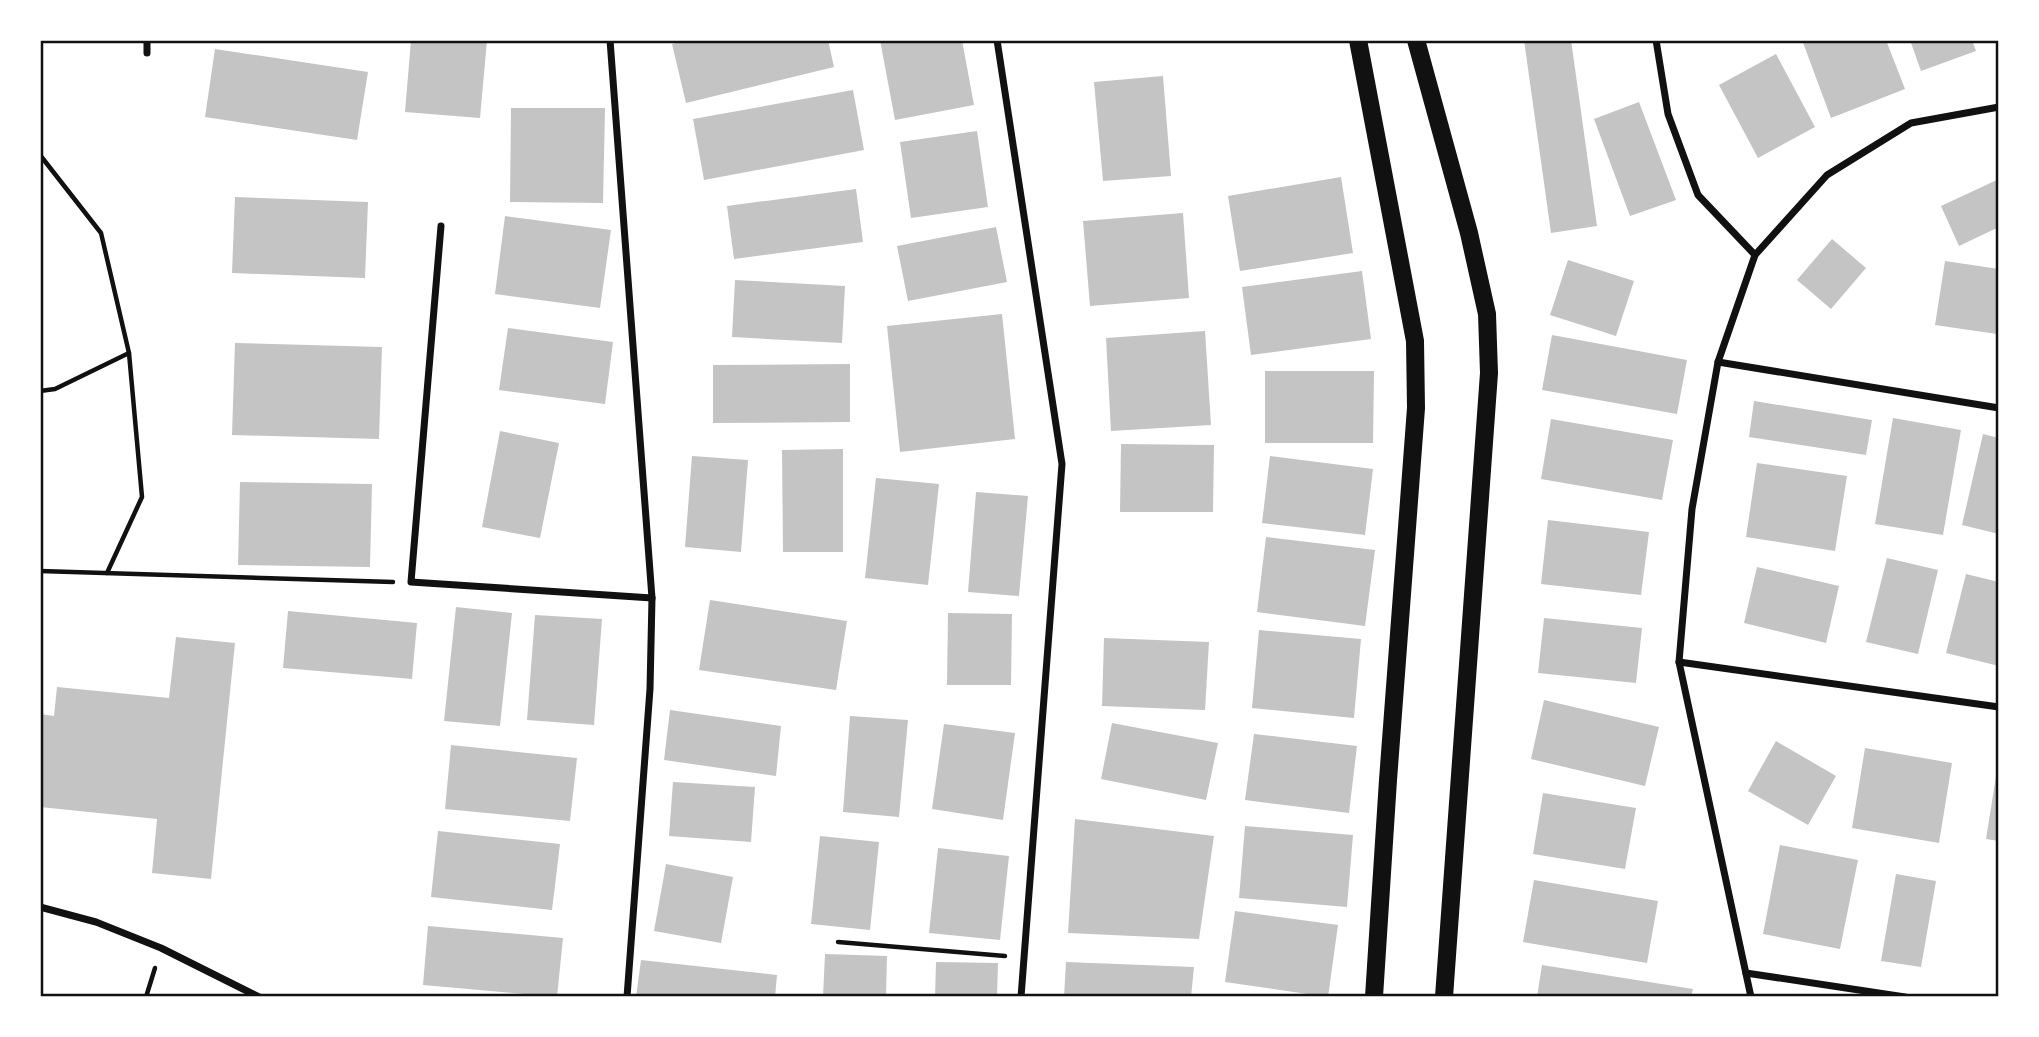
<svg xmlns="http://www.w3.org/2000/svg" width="2039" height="1037" font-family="'Fira Sans Condensed',sans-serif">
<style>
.building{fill:#c4c4c4}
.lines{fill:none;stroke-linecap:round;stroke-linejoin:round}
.path{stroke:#111;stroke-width:4.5}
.minor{stroke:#111;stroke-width:7}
.primary{stroke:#111;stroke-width:18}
.neatline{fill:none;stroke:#111;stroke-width:2.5}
</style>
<rect width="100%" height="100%" fill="#fff"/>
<!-- building -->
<g class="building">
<path d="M411 40H487L480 118 405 112Z"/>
<path d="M689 40H828L834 67 686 103 672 44Z"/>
<path d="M880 40H962L974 105 895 120Z"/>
<path d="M1524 40H1571L1597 226 1551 233Z"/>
<path d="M1802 40H1886L1905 89 1831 118Z"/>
<path d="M1910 40H1972L1976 51 1921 71Z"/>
<path d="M215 49 368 72 357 140 205 117Z"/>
<path d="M1776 54 1815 127 1758 158 1719 85Z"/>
<path d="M1163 76 1171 176 1103 181 1094 82Z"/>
<path d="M853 90 864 150 704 180 693 119Z"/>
<path d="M1639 102 1676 200 1630 216 1594 119Z"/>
<path d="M511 108H605L603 203 510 202Z"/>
<path d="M977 131 988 207 911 218 900 142Z"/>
<path d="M1341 177 1353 253 1240 271 1228 196Z"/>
<path d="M1999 179V227L1959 246 1941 206Z"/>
<path d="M856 189 863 242 734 259 727 206Z"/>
<path d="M235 197 368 202 365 278 232 273Z"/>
<path d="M1183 213 1189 298 1090 306 1083 221Z"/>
<path d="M505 216 611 230 600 308 495 294Z"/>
<path d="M996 227 1007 282 908 301 897 246Z"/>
<path d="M1832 239 1866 268 1831 309 1797 280Z"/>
<path d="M1568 260 1634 281 1616 336 1550 315Z"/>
<path d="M1945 261 1999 269 1997 334 1935 325Z"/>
<path d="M1362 271 1371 339 1251 355 1242 287Z"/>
<path d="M735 280 845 286 842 343 732 337Z"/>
<path d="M1002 314 1015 439 900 452 887 326Z"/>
<path d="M508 328 613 342 605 404 499 390Z"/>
<path d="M1205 331 1211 425 1111 431 1106 338Z"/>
<path d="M1552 335 1687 360 1677 414 1542 390Z"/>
<path d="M235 343 382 347 379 439 232 435Z"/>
<path d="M850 364V422L713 423V365Z"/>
<path d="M1265 371H1374L1373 443H1265Z"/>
<path d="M1754 401 1872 420 1866 455 1749 437Z"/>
<path d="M1893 418 1961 430 1943 535 1875 524Z"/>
<path d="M1551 419 1673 440 1662 500 1541 479Z"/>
<path d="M500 431 559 443 540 538 482 527Z"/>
<path d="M1983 434 1999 438V534L1962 525Z"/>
<path d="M1121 444 1214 445 1213 512H1120Z"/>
<path d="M843 449V552H783L782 450Z"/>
<path d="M692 456 748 460 741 552 685 547Z"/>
<path d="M1270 456 1373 469 1365 535 1262 523Z"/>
<path d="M1757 463 1847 476 1835 551 1746 537Z"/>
<path d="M876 478 939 484 928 585 865 578Z"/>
<path d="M240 482 372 484 370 567 238 565Z"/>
<path d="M976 492 1028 496 1019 596 968 592Z"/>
<path d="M1548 520 1649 532 1641 595 1541 584Z"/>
<path d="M1266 537 1375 550 1365 626 1257 612Z"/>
<path d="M1887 558 1938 570 1918 654 1866 642Z"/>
<path d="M1757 567 1839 586 1826 643 1744 623Z"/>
<path d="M1966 574 1999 582V666L1946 653Z"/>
<path d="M710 600 847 621 836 690 699 670Z"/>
<path d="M456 607 512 613 500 726 444 721Z"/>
<path d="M288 611 417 623 412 679 283 668Z"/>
<path d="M948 613 1012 614 1011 685H947Z"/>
<path d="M535 615 602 619 594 725 527 720Z"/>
<path d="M1544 618 1642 628 1636 683 1538 673Z"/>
<path d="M1259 630 1361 639 1354 718 1252 708Z"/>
<path d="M176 637 235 643 211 879 152 873 157 819 40 807V714L54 716 57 687 169 698Z"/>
<path d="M1104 638 1209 642 1205 710 1102 706Z"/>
<path d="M1544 700 1659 727 1645 786 1531 759Z"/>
<path d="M670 710 781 726 776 776 664 760Z"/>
<path d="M850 716 908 720 899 817 843 812Z"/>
<path d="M1112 723 1218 743 1206 800 1101 779Z"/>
<path d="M944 724 1015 733 1003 820 932 809Z"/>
<path d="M1254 734 1357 746 1349 813 1245 800Z"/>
<path d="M1776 741 1836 776 1808 825 1748 791Z"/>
<path d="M451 745 577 758 570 821 445 809Z"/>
<path d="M1865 748 1952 763 1939 843 1852 828Z"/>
<path d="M1997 770H1999V841L1986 839Z"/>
<path d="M673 782 755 787 751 842 669 836Z"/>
<path d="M1543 793 1636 808 1625 869 1533 854Z"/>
<path d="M1075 819 1214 836 1199 939 1068 933Z"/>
<path d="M1245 826 1353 835 1347 907 1239 898Z"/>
<path d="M438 831 560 844 552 910 431 897Z"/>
<path d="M820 836 879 842 870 930 811 924Z"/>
<path d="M1780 845 1858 860 1840 949 1763 934Z"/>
<path d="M938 848 1009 856 1000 940 929 933Z"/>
<path d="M666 864 733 877 721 943 654 931Z"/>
<path d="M1896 874 1936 881 1921 967 1881 961Z"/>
<path d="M1534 880 1658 901 1647 963 1523 942Z"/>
<path d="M1235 911 1338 925 1328 997 1225 982Z"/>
<path d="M428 926 563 938 557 997 423 985Z"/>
<path d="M825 954 887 956 886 997H823Z"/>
<path d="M641 960 777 975 775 997H636Z"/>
<path d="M936 962 998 963 997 997H935Z"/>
<path d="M1066 962 1194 967 1191 997H1064Z"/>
<path d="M1542 965 1693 989 1691 997H1537Z"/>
</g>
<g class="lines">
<!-- path -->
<g class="path">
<path d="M40 155 101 233 129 353 142 497 107 573"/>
<path d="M40 391 55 389 129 353"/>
<path d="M40 571 393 582"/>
<path d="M838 942 1005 956"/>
<path d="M146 997 155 968"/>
</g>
<!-- minor -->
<g class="minor">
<path d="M147 40V53"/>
<path d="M610 40 652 598 650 689 627 997"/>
<path d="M997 40 1062 464 1021 997"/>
<path d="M1656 40 1668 114 1698 195 1755 255"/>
<path d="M441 226 411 582 652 598"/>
<path d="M1718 362 1999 408"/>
<path d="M1679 662 1999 707"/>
<path d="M40 907 96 922 161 948 259 997"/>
<path d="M1746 973 1905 997"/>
<path d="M1751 997 1679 662 1692 509 1718 362 1755 255 1827 175 1911 123 1999 107"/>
</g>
<!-- primary -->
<g class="primary">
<path d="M1358 40 1415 341 1416 408 1388 780 1374 997"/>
<path d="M1416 40 1469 233 1487 314 1489 373 1444 997"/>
</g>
</g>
<!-- border -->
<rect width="2039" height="1037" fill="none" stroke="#ffffff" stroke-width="84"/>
<rect x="42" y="42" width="1955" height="953" class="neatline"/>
</svg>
